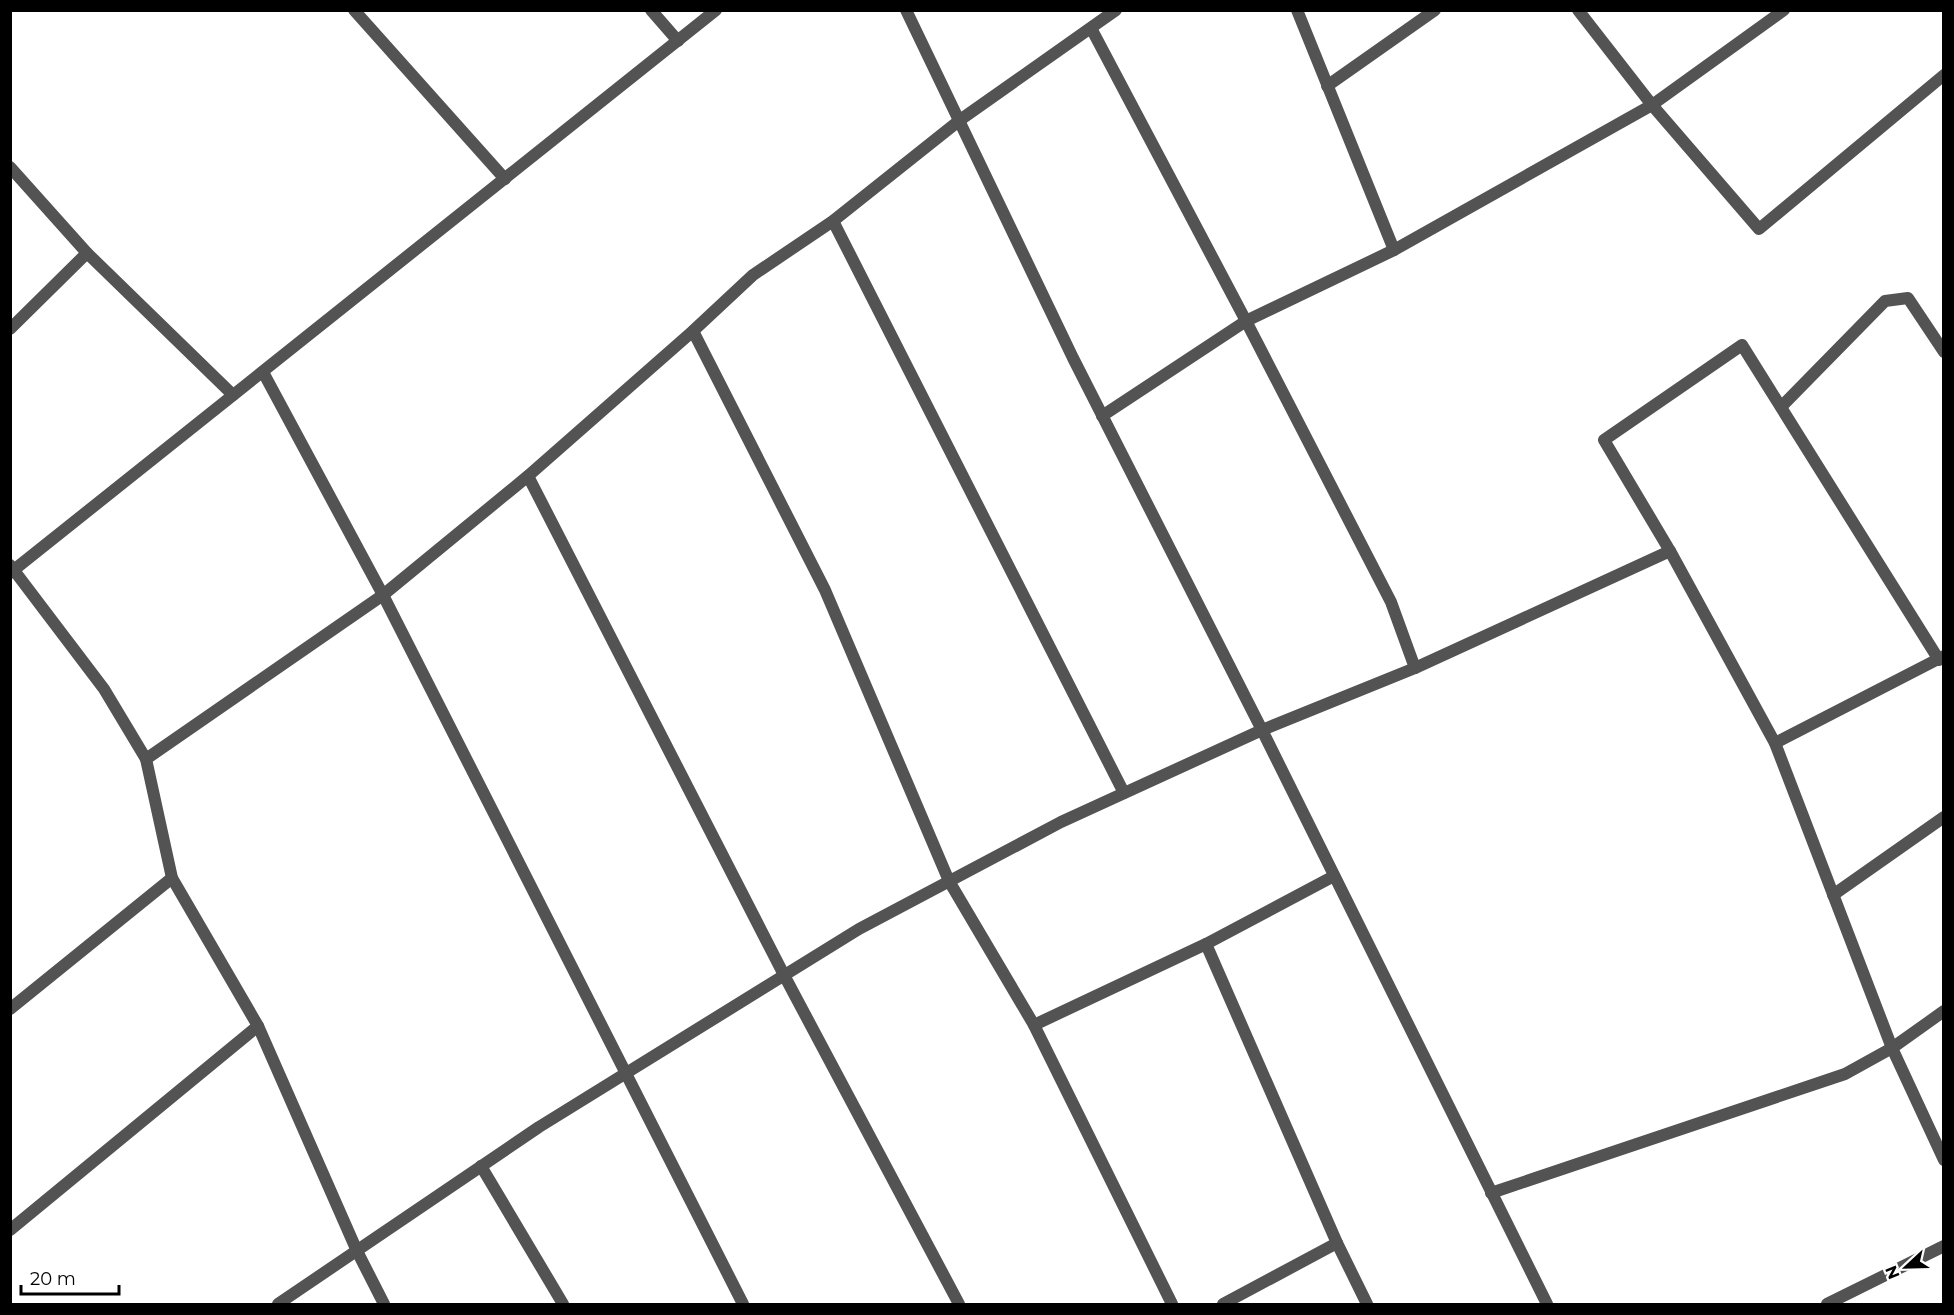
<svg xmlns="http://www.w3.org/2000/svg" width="1954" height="1315" font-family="Montserrat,sans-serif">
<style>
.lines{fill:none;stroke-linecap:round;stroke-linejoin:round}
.minor{stroke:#535353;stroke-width:12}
.tertiary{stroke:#535353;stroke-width:12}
</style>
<rect width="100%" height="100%" fill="#fff"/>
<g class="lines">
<!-- minor -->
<g class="minor">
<path d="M354 10 505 179"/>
<path d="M651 10 678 41"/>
<path d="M906 10 1073 358 1262 730 1547 1304"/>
<path d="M1297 10 1394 250 1652 105 1784 10"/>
<path d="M1578 10 1652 105 1759 229 1944 75"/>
<path d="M1091 28 1246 321 1394 250"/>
<path d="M1327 86 1435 10"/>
<path d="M10 167 87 253 233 395"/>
<path d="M833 221 1124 793"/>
<path d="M10 329 87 253"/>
<path d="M693 331 825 590 949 881 1034 1025 1172 1304"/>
<path d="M263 372 383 595 743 1304"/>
<path d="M1781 407 1885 301 1908 298 1944 352"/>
<path d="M1102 416 1246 321 1391 602 1415 668"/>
<path d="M528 476 784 975 959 1304"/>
<path d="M1670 551 1604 440 1742 345 1939 660"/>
<path d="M10 565 104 689 146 759 172 878 258 1026 357 1251 384 1304"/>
<path d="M1775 743 1944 656"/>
<path d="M146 759 383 595 528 476 693 331 753 275 833 221 960 120 1116 10"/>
<path d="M1833 895 1944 817"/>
<path d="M1206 944 1337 1243 1367 1304"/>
<path d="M10 1009 172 878"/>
<path d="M1034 1025 1206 944 1334 876"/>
<path d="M481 1166 563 1304"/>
<path d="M1491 1193 1845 1074 1892 1048 1944 1011"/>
<path d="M10 1230 258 1026"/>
<path d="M278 1304 539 1127 859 929 1061 822 1262 730 1415 668 1670 551 1775 743 1892 1048 1944 1160"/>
<path d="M1223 1304 1337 1243"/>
<path d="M1827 1304 1944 1246"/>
</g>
<!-- tertiary -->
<path class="tertiary" d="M10 573 716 10"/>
</g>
<!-- border -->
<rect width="1954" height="1315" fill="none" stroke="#000000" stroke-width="24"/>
<!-- north arrow -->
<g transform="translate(1906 1267) rotate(248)" stroke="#ffffff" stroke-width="4.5" paint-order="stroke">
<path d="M0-4.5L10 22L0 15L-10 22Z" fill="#000000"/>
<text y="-9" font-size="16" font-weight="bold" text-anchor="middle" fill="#000000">N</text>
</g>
<!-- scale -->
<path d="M21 1285v9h98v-9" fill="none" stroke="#000000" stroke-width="3"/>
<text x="30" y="1285" font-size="18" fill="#000000" stroke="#ffffff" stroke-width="4.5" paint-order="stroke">20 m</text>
</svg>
